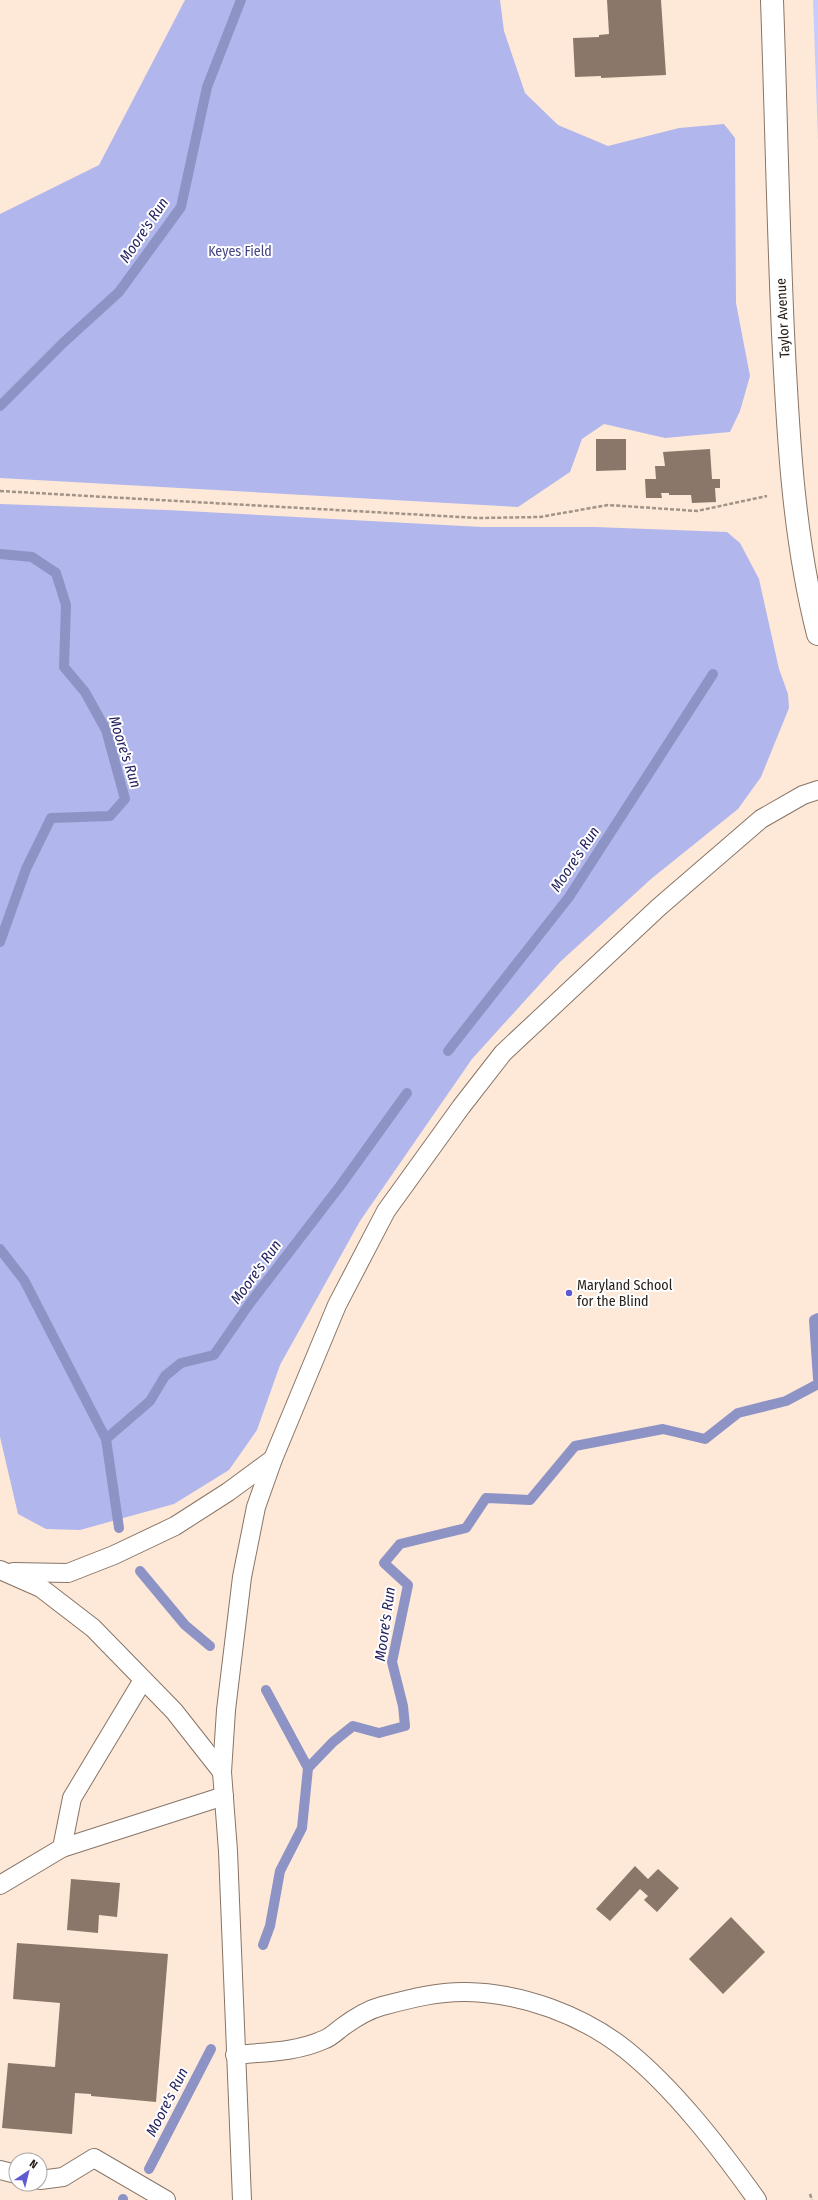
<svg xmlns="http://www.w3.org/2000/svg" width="818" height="2200" font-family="'Fira Sans Condensed',sans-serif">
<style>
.green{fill:#c7ccfd}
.forest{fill:#b1b7ec}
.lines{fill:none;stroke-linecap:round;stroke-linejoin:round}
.stream{stroke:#8e93c6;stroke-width:10}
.building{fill:#8b7769}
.service-casing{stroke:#887567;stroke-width:20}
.secondary-casing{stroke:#887567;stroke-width:24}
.path{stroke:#a29387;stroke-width:2.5;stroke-dasharray:4 2;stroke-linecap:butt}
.service{stroke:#fff;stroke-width:18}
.secondary{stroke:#fff;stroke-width:22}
.poi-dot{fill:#5e5ad2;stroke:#fff;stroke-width:1.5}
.labels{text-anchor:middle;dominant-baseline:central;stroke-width:4;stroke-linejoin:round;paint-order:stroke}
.park-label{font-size:14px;fill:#444586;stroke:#fff}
.street-label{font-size:14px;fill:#28201a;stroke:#fff}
.poi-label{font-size:14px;fill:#28201a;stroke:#fff;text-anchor:start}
.water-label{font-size:15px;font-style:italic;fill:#262361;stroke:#fff}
</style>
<rect width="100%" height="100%" fill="#fee9d8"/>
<!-- green -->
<path class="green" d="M813 0H818V140Z"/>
<!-- forest -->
<g class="forest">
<path d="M185 0H500L504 31 525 93 558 125 608 146 679 128 724 124 735 138 736 303 750 376 740 411 730 432 665 438 604 424 582 439 570 472 518 507 0 478V214L99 165Z"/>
<path d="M0 504 167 510 482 527H595L727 532 740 543 759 579 779 669 788 694 789 708 761 777 738 809 651 879 560 962 472 1059 360 1221 280 1365 257 1430 229 1470 174 1504 80 1530 46 1529 18 1514 0 1437Z"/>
</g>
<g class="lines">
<!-- stream -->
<g class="stream">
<path d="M0 406 63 343 119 292 181 207 207 87 241 0"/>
<path d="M0 554 32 557 56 573 66 605 64 667 85 692 106 730 125 799 110 816 51 818 26 869 0 942"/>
<path d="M448 1051 569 897 713 674"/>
<path d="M0 1249 24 1280 106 1439 119 1528"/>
<path d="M818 1318 814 1320 818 1379"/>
<path d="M106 1439 150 1401 165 1376 181 1363 214 1355 250 1303 340 1186 407 1093"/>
<path d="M140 1571 185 1625 210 1646"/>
<path d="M308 1768 333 1742 353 1726 379 1733 405 1726 403 1706 392 1662 408 1585 384 1563 400 1544 466 1528 486 1498 530 1500 575 1446 663 1429 705 1439 738 1413 786 1401 818 1384"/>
<path d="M263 1945 270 1926 280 1871 302 1828 308 1768 266 1690"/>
<path d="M149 2169 211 2049"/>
<path d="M123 2200V2199"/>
</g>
</g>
<!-- building -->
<g class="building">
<path d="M607 0H661L666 75 601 78V76L575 77 573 38 599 37V35L609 34Z"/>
<path d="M596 439H626V470L596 471Z"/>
<path d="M710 449 712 479H720V488H715L716 502 692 503 691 495H669V493H661L662 498H646L645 479H656L655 466H665L663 452Z"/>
<path d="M635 1866 648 1879 658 1869 679 1888 657 1912 644 1900 648 1896 640 1889 610 1921 596 1909Z"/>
<path d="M71 1879 120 1883 117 1917 99 1915 98 1933 67 1930Z"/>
<path d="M731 1917 765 1952 723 1994 689 1959Z"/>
<path d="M17 1943 168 1954 156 2102 91 2096V2094L75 2093 72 2134 2 2128 8 2063 55 2067 60 2003 13 1999Z"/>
</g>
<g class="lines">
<defs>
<g id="service">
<path d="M0 1570 41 1588 93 1628 174 1711 222 1772"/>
<path d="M13 1572 68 1573 114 1555 175 1526 228 1492 273 1459"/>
<path d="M62 1848 72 1798 143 1680"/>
<path d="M0 1885 62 1848 224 1796"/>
<path d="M235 2055C264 2052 297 2052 323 2040 330 2038 336 2032 341 2028 353 2019 367 2010 382 2006 409 1999 439 1991 467 1992 522 1993 582 2015 625 2049 674 2088 720 2148 757 2200"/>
<path d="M0 2170 16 2174"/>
<path d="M40 2180 63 2177 94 2158 166 2200"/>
<path d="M242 2200 228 1851 222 1772 226 1710 242 1577 256 1507 273 1459 337 1305 386 1211 461 1107 503 1053 659 907 761 819 803 795 818 790"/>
</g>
<path id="secondary" d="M772 0C776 111 778 222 783 333 788 433 793 536 818 634"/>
</defs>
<!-- service casing -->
<use href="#service" class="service-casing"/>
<!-- secondary casing -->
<use href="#secondary" class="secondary-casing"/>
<!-- path -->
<g class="path">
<path d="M0 491 478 518 540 517 608 505 697 511 767 496"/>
<path d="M810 2194 812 2200"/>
</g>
<!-- service -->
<use href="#service" class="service"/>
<!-- secondary -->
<use href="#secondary" class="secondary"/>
</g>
<!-- markers -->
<circle class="poi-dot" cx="569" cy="1293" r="4"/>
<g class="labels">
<!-- park labels -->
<g class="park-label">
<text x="240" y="251">Keyes Field</text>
</g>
<!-- street labels -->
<g class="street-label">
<text transform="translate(783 318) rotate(-93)">Taylor Avenue</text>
</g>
<!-- poi labels -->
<g class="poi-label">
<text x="577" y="1285">Maryland School<tspan x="577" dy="16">for the Blind</tspan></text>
</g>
<!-- water labels -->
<g class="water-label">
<text transform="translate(144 230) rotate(-56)">Moore's Run</text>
<text transform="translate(125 752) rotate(72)">Moore's Run</text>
<text transform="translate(575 859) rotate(-56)">Moore's Run</text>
<text transform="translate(256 1272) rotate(-54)">Moore's Run</text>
<text transform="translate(385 1624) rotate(-82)">Moore's Run</text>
<text transform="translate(167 2102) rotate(-63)">Moore's Run</text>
</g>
</g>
<!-- north arrow -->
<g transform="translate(28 2172) rotate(35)"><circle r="19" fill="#ffffff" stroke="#a9a6a3"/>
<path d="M0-3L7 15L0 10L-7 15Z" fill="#5e5ad2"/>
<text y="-6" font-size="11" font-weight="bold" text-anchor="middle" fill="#28201a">N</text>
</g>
</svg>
